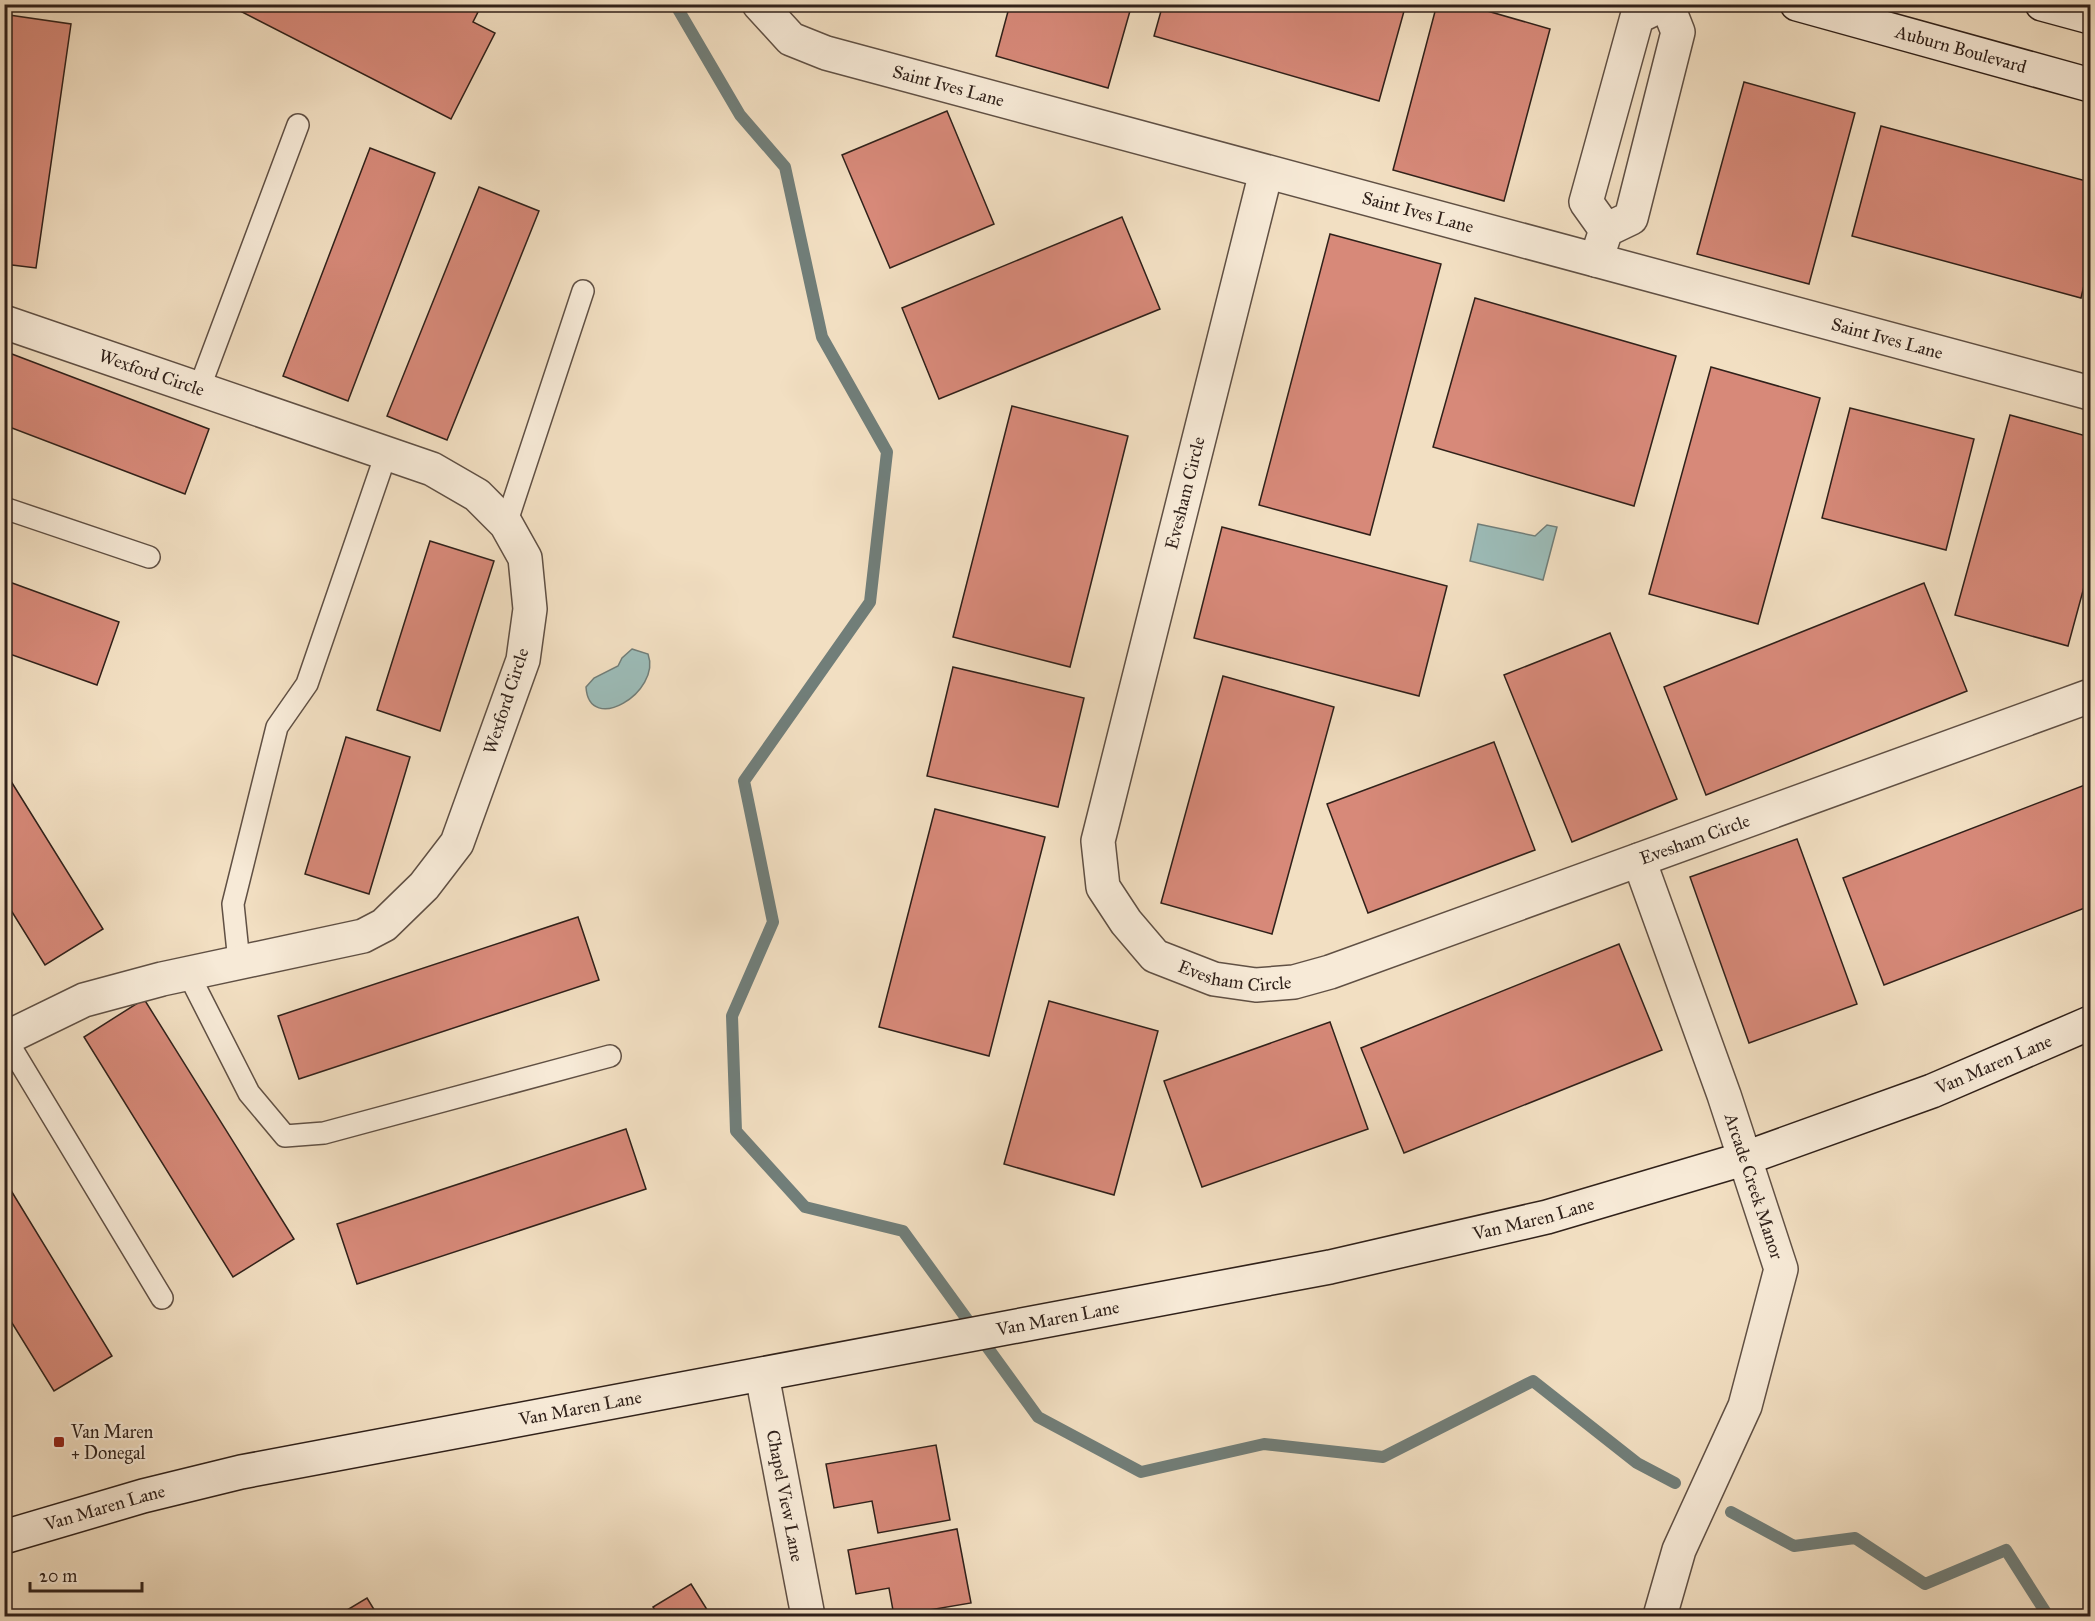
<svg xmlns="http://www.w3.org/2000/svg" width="2095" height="1621" font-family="'IM FELL Great Primer',serif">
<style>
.water{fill:#9cbcb8;stroke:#717e79;stroke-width:1.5}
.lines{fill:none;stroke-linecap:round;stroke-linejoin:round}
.stream{stroke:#717e79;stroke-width:12}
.building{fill:#d78979;stroke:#30211a;stroke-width:1.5}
.lane-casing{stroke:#605044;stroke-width:24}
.street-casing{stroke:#605044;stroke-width:36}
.secondary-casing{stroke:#30211a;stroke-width:36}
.lane{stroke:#f7ead7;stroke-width:21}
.street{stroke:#f7ead7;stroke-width:33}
.secondary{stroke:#f7ead7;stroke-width:33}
.poi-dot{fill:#8f2418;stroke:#f7ead7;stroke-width:2}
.labels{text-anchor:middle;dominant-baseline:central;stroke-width:4.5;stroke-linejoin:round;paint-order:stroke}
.street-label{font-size:18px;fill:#30211a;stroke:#f7ead7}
.poi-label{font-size:18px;fill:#30211a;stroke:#f7ead7;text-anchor:start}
</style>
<rect width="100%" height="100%" fill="#f2dfc2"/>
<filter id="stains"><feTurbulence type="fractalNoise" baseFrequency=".00333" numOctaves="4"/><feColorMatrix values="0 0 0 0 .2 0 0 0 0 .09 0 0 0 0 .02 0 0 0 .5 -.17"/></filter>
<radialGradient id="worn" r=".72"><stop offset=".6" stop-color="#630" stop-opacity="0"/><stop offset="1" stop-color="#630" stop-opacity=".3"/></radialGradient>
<!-- water -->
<g class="water">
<path d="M1478 524 1535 536 1547 525 1557 527 1543 580 1470 561Z"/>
<path d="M632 649 648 654C662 692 589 736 586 687L594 678 618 666 622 658Z"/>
</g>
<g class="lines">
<!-- stream -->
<g class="stream">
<path d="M675 4 740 115 785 167 822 337 887 452 870 602 744 781 773 922 732 1016 736 1131 805 1207 903 1231 1038 1417 1141 1472 1264 1444 1383 1457 1533 1381 1637 1463 1675 1483"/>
<path d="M1731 1512 1794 1546 1855 1538 1925 1584 2006 1550 2048 1616"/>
</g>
</g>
<!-- building -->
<g class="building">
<path d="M241 4H462L478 12 473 22 495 33 451 119 238 10Z"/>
<path d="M1010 4H1132L1108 88 996 56Z"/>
<path d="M1163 4H1406L1379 101 1154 36Z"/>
<path d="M1437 4H1463L1550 29 1504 201 1393 170Z"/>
<path d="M9 15 71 24 36 268 4 264V44Z"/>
<path d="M1744 82 1855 113 1809 284 1697 254Z"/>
<path d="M947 111 994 224 890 268 842 155Z"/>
<path d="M1881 126 2090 182V260L2081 298 1852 236Z"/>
<path d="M370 148 435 173 348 401 283 376Z"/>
<path d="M479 187 539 211 447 440 387 416Z"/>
<path d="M1122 217 1160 309 939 399 902 308Z"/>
<path d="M1330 234 1441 264 1370 535 1259 505Z"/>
<path d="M1475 298 1676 356 1634 506 1433 447Z"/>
<path d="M4 351 209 429 185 494 4 425Z"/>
<path d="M1711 367 1820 398 1758 624 1649 594Z"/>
<path d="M1012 406 1128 436 1070 667 953 637Z"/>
<path d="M1850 408 1974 439 1946 550 1822 518Z"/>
<path d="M2010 415 2090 437V565L2068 646 1955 615Z"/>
<path d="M1222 527 1447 586 1419 696 1194 638Z"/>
<path d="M430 541 494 561 440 731 377 710Z"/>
<path d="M4 580 119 622 97 685 4 652Z"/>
<path d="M1924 583 1967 691 1706 795 1664 687Z"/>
<path d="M1610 633 1677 799 1572 842 1504 675Z"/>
<path d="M953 667 1084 698 1058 807 927 776Z"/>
<path d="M1223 676 1334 707 1272 934 1161 903Z"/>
<path d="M346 737 410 757 369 894 305 874Z"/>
<path d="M1494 742 1535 850 1368 913 1327 804Z"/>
<path d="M4 770 103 929 45 965 4 899Z"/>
<path d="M2090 783V906L1884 985 1843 878Z"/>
<path d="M935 809 1045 837 989 1056 879 1027Z"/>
<path d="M1797 839 1857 1004 1749 1043 1690 877Z"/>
<path d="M578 917 599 980 299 1079 278 1016Z"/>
<path d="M1619 944 1662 1050 1404 1153 1361 1048Z"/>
<path d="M144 999 294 1239 233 1277 84 1037Z"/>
<path d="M1049 1001 1158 1031 1114 1195 1004 1164Z"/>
<path d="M1330 1022 1368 1129 1202 1187 1164 1081Z"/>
<path d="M626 1129 646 1189 357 1284 337 1224Z"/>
<path d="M4 1179 112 1356 54 1391 4 1310Z"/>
<path d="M936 1445 950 1520 878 1533 872 1501 834 1508 826 1464Z"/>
<path d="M957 1529 971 1603 894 1616 889 1588 856 1594 848 1550Z"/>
<path d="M691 1584 711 1616H644L655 1610 653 1607Z"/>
<path d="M367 1598 378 1616H337Z"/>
</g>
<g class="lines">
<defs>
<g id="lane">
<path d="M199 389 298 125"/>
<path d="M4 508 149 557"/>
<path d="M506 524 583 291"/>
<path d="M239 962 233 904 277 727 307 684 386 454"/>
<path d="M188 973 249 1093 285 1136 324 1133 610 1056"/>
<path d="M4 1036 162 1298"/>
</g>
<g id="street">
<path id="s1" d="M759 4 791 39 826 53 2090 393"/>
<path id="s2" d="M1266 172 1098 841 1103 887 1126 922 1155 956 1214 979 1256 985 1294 982 1330 972 2090 696"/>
<path d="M1606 230 1586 202 1637 17 1664 4"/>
<path d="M1596 260 1606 230 1631 218 1678 32 1667 4"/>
<path id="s3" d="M4 322 432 469 477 495 506 524 525 558 530 609 523 660 457 843 424 886 384 925 363 936 162 979 84 1000 4 1039"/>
<path id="s4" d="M1639 860 1724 1095 1781 1269 1745 1406 1679 1550 1660 1616"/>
<path id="s5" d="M762 1375 808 1616"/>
</g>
<g id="secondary">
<path id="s6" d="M1797 4 2090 85"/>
<path d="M2042 4 2090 17"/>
<path id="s7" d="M4 1537 143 1496 241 1472 1330 1267 1547 1217 1743 1159 1932 1091 2090 1023"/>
</g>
</defs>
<!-- lane casing -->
<use href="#lane" class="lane-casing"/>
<!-- street casing -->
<use href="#street" class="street-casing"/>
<!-- secondary casing -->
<use href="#secondary" class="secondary-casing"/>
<!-- lane -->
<use href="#lane" class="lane"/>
<!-- street -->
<use href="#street" class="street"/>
<!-- secondary -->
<use href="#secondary" class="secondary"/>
</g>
<!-- markers -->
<rect class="poi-dot" x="53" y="1436" width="12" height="12" rx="3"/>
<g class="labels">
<!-- street labels -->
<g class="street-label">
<text stroke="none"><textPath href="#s6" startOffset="170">Auburn Boulevard</textPath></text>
<text stroke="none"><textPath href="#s1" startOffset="212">Saint Ives Lane</textPath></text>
<text stroke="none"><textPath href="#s1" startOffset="698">Saint Ives Lane</textPath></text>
<text stroke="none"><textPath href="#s1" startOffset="1184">Saint Ives Lane</textPath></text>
<text stroke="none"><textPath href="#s3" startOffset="156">Wexford Circle</textPath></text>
<text transform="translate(1185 493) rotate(-76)">Evesham Circle</text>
<text transform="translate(506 701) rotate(-72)">Wexford Circle</text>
<text stroke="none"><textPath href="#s2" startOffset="1392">Evesham Circle</textPath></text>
<text stroke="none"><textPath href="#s2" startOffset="906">Evesham Circle</textPath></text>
<text stroke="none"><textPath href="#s7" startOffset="2049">Van Maren Lane</textPath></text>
<text stroke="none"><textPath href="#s4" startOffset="346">Arcade Creek Manor</textPath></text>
<text stroke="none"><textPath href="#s7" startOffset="1563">Van Maren Lane</textPath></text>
<text stroke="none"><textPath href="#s7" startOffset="1077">Van Maren Lane</textPath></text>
<text stroke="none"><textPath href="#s7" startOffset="591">Van Maren Lane</textPath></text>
<text stroke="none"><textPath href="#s5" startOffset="123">Chapel View Lane</textPath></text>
<text stroke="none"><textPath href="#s7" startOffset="105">Van Maren Lane</textPath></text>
</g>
<!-- poi labels -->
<g class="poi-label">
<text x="71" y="1432">Van Maren<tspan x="71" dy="21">+ Donegal</tspan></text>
</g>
</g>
<!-- margin -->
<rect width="2095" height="1621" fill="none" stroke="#f2dfc2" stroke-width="24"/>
<rect x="6" y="6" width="2083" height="1609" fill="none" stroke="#30211a" stroke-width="3"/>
<rect x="12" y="12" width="2071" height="1597" fill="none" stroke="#30211a" stroke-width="1.5"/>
<!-- scale -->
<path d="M30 1582v9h112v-9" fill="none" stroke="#30211a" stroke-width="3"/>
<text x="39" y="1582" font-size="18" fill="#30211a" stroke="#f7ead7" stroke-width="4.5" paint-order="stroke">20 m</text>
<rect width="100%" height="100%" filter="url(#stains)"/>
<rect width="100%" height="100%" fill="url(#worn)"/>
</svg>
